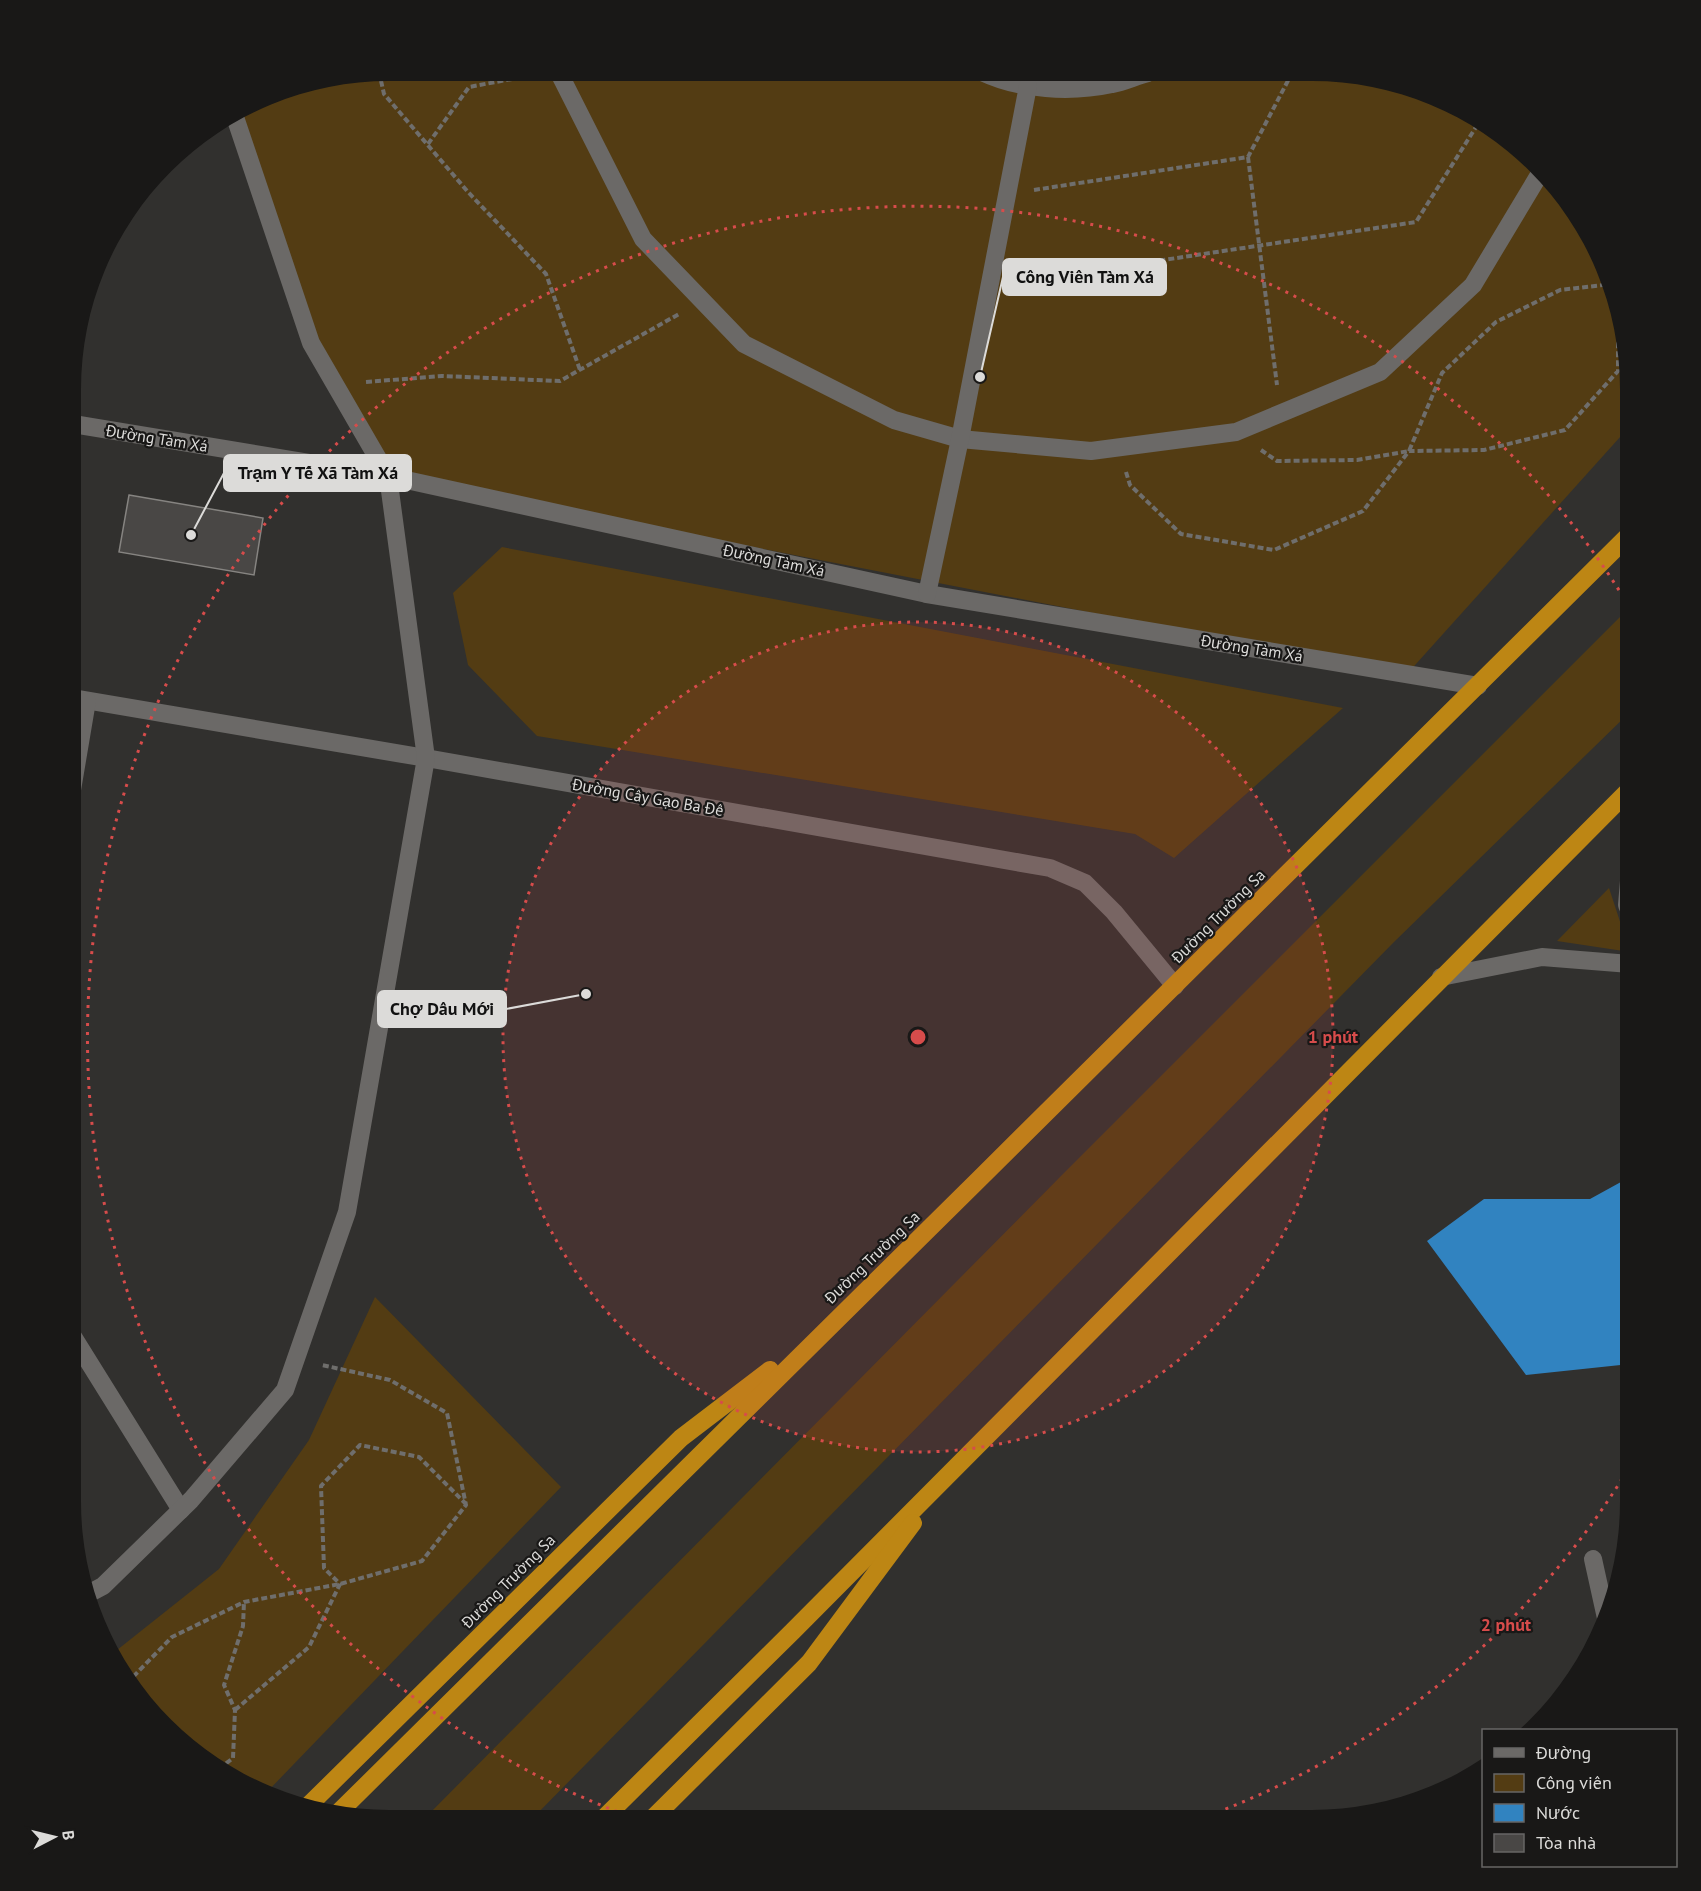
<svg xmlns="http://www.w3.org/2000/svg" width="1701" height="1891" font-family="'PT Sans',sans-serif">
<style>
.green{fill:#533c13}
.water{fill:#3183c0}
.building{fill:#494745;stroke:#868481;stroke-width:1.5}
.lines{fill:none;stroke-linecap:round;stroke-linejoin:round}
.path{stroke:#6f6e6c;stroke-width:4;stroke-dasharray:6 3;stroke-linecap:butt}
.minor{stroke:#6b6967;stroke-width:18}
.highway{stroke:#bd8614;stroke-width:18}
.ring{fill:none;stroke:#d74c4b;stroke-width:3;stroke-dasharray:3 6}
.labels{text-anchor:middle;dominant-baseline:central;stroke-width:4.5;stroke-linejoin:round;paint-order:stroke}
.street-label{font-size:16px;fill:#dcdbd9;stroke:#191817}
.centre{fill:#d74c4b;stroke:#191817;stroke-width:3}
.ring-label{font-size:18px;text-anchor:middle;font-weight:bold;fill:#d74c4b;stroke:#191817;stroke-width:4.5;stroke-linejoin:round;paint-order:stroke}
.leader{fill:none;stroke:#dcdbd9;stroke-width:2}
.callout-dot{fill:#dcdbd9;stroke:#191817;stroke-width:2}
.callout{fill:#dcdbd9;stroke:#dcdbd9;stroke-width:2}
.callout-label{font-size:18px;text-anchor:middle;font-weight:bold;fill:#111}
</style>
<rect width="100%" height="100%" fill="#31302e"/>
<!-- green -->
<g class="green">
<path d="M389 71 1353 73 1472 113 1537 163 1577 212 1614 287 1630 368V426L1407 674 388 476 311 343 237 116 286 88Z"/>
<path d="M502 547 1343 708 1174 858 1135 834 537 736 468 665 453 593Z"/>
<path d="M1630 607V712L1394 942 531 1820H423L1060 1177Z"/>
<path d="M1609 888 1630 952 1557 941Z"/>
<path d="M375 1297 561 1487 266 1793 230 1778 164 1728 124 1679 112 1654 219 1569 309 1440Z"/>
</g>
<!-- water -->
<path class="water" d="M1630 1177V1364L1526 1375 1427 1241 1484 1199H1590Z"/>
<!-- building -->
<path class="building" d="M129 495 263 518 254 575 119 552Z"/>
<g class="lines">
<!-- path -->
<g class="path">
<path d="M379 72 384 94 468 192 546 274 580 370"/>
<path d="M428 144 469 87 533 75"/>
<path d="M1248 157 1277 385"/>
<path d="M1034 190 1248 157 1292 73"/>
<path d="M1017 282 1416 222 1476 127 1475 116"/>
<path d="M366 382 442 376 560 381 679 314"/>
<path d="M1261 450 1277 461 1357 460 1409 451 1442 373 1496 322 1560 290 1612 284"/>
<path d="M1126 472 1130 485 1181 534 1274 550 1363 511 1409 451 1484 450 1565 430 1618 371V310"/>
<path d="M127 1683 172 1637 244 1602 340 1584 422 1561 466 1505 447 1413 390 1380 322 1365"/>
<path d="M235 1710 309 1647 340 1584 324 1568 321 1486 360 1445 419 1457 466 1504"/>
<path d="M153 1714 167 1730"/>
<path d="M219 1769 233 1758 235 1710 224 1685 243 1626 244 1602"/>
</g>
<!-- minor -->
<g class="minor">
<path d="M558 71 643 239 744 344 894 420 960 439 1091 451 1236 432 1380 372 1473 285 1542 170"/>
<path d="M982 72C1020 90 1071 93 1112 84 1124 82 1136 76 1148 73"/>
<path d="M73 424 388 476 927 594 1478 686"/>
<path d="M927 594 960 439 1028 86"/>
<path d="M73 698 426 758 1050 868 1085 883 1114 912 1175 986"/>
<path d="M72 790 87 701"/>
<path d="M1630 869 1627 905 1630 912"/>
<path d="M1441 977 1542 957 1630 964"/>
<path d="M72 1335 181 1510"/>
<path d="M1593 1559 1606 1618"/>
<path d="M86 1595 103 1586 191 1500 285 1390 347 1212 426 758 388 476 311 343 235 117"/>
</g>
<!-- highway -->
<g class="highway">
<path d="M305 1809 681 1438 770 1370"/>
<path d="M336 1815C766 1387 1201 963 1630 534"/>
<path d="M602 1820 793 1631 1630 789"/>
<path d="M651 1820 809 1663 913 1523"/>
</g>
</g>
<!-- distance rings -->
<circle cx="918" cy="1037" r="415" fill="#d74c4b" fill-opacity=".12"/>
<g class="ring">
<circle cx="918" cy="1037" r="415"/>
<path d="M1627 1471A831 831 0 0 1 1202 1818M634 1818A831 831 0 1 1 1627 603"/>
</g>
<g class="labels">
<!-- street labels -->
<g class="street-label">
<text transform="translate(157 438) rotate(9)">Đường Tàm Xá</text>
<text transform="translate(774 560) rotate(12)">Đường Tàm Xá</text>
<text transform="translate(1252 648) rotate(9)">Đường Tàm Xá</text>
<text transform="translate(648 797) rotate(10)">Đường Cây Gạo Ba Đê</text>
<text transform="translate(1218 916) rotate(-45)">Đường Trường Sa</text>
<text transform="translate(872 1257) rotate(-44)">Đường Trường Sa</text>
<text transform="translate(508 1581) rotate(-45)">Đường Trường Sa</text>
</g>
</g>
<!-- crop -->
<path d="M0 0H1701V1891H0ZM389 81H1312A308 308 0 0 1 1620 389V1502A308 308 0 0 1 1312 1810H389A308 308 0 0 1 81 1502V389A308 308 0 0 1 389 81Z" fill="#191817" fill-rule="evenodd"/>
<circle cx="918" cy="1037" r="9" class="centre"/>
<g class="ring-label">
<text x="1333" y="1043">1 phút</text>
<text x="1506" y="1631">2 phút</text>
</g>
<!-- callouts -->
<path class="leader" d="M980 377L1003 277M191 535L224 473M586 994L506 1009"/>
<g class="callout-dot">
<circle cx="980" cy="377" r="6"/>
<circle cx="191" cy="535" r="6"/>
<circle cx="586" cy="994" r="6"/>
</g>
<g class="callout">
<rect x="1003" y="259" width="163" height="36" rx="6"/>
<rect x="224" y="455" width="187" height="36" rx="6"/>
<rect x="378" y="991" width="128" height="36" rx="6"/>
</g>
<g class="callout-label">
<text x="1085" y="283">Công Viên Tàm Xá</text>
<text x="318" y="479">Trạm Y Tế Xã Tàm Xá</text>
<text x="442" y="1015">Chợ Dâu Mới</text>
</g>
<!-- legend -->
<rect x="1482" y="1729" width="195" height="138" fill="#191817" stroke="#676665" stroke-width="1.5"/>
<rect x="1494" y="1748" width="30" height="9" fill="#6b6967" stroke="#676665" stroke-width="1.5"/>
<text x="1536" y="1759" font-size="18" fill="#dcdbd9">Đường</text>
<rect x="1494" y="1774" width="30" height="18" fill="#533c13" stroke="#676665" stroke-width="1.5"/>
<text x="1536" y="1789" font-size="18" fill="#dcdbd9">Công viên</text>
<rect x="1494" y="1804" width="30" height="18" fill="#3183c0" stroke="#676665" stroke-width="1.5"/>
<text x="1536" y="1819" font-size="18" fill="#dcdbd9">Nước</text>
<rect x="1494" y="1834" width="30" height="18" fill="#494745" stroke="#676665" stroke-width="1.5"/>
<text x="1536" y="1849" font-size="18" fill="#dcdbd9">Tòa nhà</text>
<!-- north arrow -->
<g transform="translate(54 1837) rotate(83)" stroke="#191817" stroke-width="4.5" paint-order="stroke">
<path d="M0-4.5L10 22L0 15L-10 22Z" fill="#dcdbd9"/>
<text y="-9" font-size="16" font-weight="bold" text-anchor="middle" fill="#dcdbd9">B</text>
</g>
</svg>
